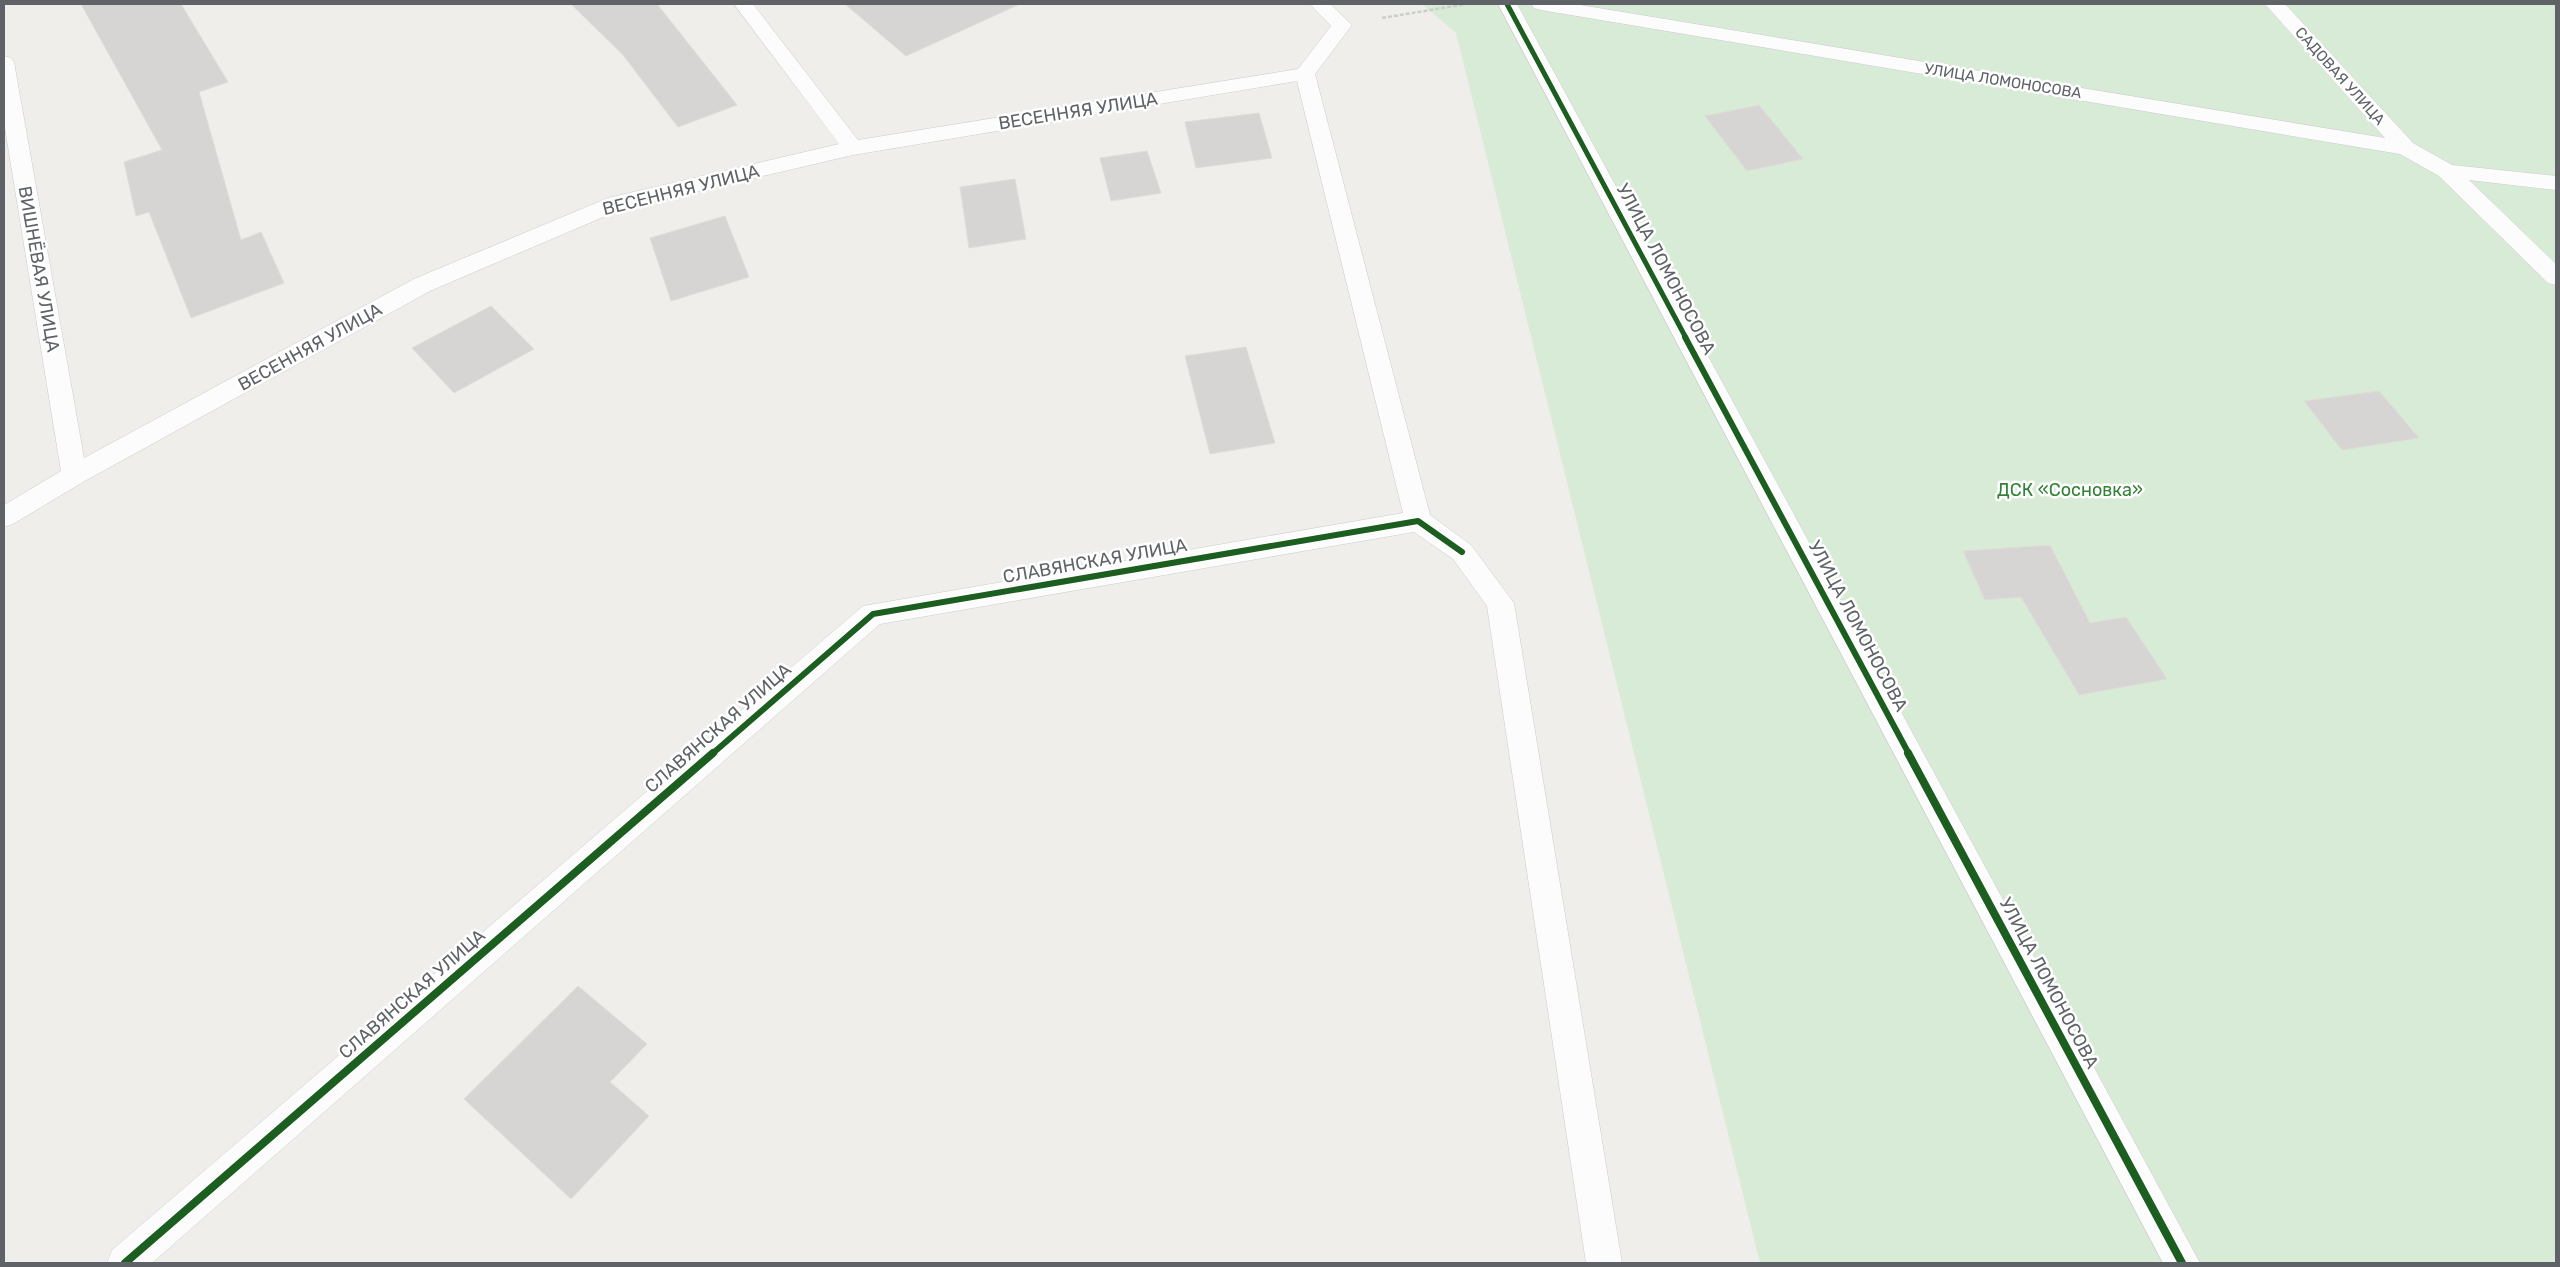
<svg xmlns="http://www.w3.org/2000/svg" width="2560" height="1267" font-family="Rubik,sans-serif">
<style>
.green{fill:#d8ebd6}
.building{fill:#d6d5d3;stroke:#deddd9}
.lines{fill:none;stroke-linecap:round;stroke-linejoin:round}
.minor-casing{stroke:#cbcccc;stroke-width:1}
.path{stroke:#cacfcc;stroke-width:2.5;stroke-dasharray:4 2;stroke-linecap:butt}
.minor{fill:#fdfcfc;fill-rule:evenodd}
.cycleway-far2-casing{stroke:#fff;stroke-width:8}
.cycleway-far1-casing{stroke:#fff;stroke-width:9}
.cycleway-casing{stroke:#fff;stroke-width:11}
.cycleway-far2{stroke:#1b5e20;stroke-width:5}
.cycleway-far1{stroke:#1b5e20;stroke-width:6}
.cycleway{stroke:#1b5e20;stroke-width:8}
.labels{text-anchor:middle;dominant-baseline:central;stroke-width:5;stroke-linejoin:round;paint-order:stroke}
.far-street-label{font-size:15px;fill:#5f6368;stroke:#fff}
.street-label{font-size:18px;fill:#5f6368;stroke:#fff}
.park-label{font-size:18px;fill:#348238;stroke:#fff}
</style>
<rect width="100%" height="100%" fill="#efeeea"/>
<!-- green -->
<path class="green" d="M1422 4H2556V1263H1760L1456 33Z"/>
<!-- building -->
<g class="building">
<path d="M81 4H181L228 82 199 92 241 240 261 232 284 283 191 318 149 212 136 216 124 162 162 150Z"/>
<path d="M571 4H657L737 105 678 127 623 55Z"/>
<path d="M845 4H1020L906 56Z"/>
<path d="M1759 105 1803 159 1747 171 1705 116Z"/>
<path d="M1259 113 1272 158 1196 168 1185 122Z"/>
<path d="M1147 151 1161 193 1111 201 1100 158Z"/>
<path d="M1015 179 1026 239 969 248 960 187Z"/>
<path d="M725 216 749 277 671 301 650 238Z"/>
<path d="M491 306 534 349 454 393 412 348Z"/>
<path d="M1246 347 1275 443 1210 454 1185 356Z"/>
<path d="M2379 391 2419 438 2342 450 2304 401Z"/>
<path d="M2050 545 2090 623 2126 617 2167 679 2079 695 2021 597 1985 600 1963 551Z"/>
<path d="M578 986 647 1044 610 1082 649 1116 571 1199 464 1099Z"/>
</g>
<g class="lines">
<defs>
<g id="minor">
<path d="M734 4H753L858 140 1298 69 1331 26 1310 4H1330L1352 25 1315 74 1430 515 1471 545 1514 603 1622 1263H1586L1487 606 1453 559 1414 532 880 624 152 1263H107L112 1250 863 606 1403 513 1297 81 853 155 622 209 430 291 83 482 13 524 4 527V505L61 471 4 122V56L11 58 14 62 84 458 414 279 608 198 839 144Z"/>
<path d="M1498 4H1517L2200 1263H2163Z"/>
<path d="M1531 4H1574L2385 138 2265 4H2285L2413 143 2452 165 2556 176V190L2469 180 2556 264V285L2548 283 2439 176 2400 154 1541 10 1534 8Z"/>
</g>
</defs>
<!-- minor casing -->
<use href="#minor" class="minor-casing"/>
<!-- path -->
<path class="path" d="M1382 18 1467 4"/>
<!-- minor -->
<use href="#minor" class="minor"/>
<defs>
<path id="cycleway-far2" d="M1507 4 1686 338"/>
<g id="cycleway-far1">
<path d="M1685 337 1909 754"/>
<path d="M712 754 873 614 1418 521 1462 552"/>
</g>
<g id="cycleway">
<path d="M1908 753 2182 1263"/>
<path d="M125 1263 713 753"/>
</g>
</defs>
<!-- cycleway-far2 casing -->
<use href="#cycleway-far2" class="cycleway-far2-casing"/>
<!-- cycleway-far1 casing -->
<use href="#cycleway-far1" class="cycleway-far1-casing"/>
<!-- cycleway casing -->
<use href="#cycleway" class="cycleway-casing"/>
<!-- cycleway-far2 -->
<use href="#cycleway-far2" class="cycleway-far2"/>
<!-- cycleway-far1 -->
<use href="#cycleway-far1" class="cycleway-far1"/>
<!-- cycleway -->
<use href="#cycleway" class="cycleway"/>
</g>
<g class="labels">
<!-- far-street labels -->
<g class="far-street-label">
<text transform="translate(2340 76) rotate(48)">САДОВАЯ УЛИЦА</text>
<text transform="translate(2003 81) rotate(9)">УЛИЦА ЛОМОНОСОВА</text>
</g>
<!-- street labels -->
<g class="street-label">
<text transform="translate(1078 111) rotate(-9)">ВЕСЕННЯЯ УЛИЦА</text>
<text transform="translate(681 190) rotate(-14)">ВЕСЕННЯЯ УЛИЦА</text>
<text transform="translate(39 269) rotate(80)">ВИШНЁВАЯ УЛИЦА</text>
<text transform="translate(1666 269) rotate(62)">УЛИЦА ЛОМОНОСОВА</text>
<text transform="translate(310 347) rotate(-29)">ВЕСЕННЯЯ УЛИЦА</text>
<text transform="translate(1095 561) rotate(-10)">СЛАВЯНСКАЯ УЛИЦА</text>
<text transform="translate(1858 626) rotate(62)">УЛИЦА ЛОМОНОСОВА</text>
<text transform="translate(718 728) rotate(-41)">СЛАВЯНСКАЯ УЛИЦА</text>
<text transform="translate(2049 983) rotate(62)">УЛИЦА ЛОМОНОСОВА</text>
<text transform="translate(412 994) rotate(-41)">СЛАВЯНСКАЯ УЛИЦА</text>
</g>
<!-- park labels -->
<g class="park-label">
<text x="2070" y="490">ДСК «Сосновка»</text>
</g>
</g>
<!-- border -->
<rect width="2560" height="1267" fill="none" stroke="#5f6368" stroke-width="10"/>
</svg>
